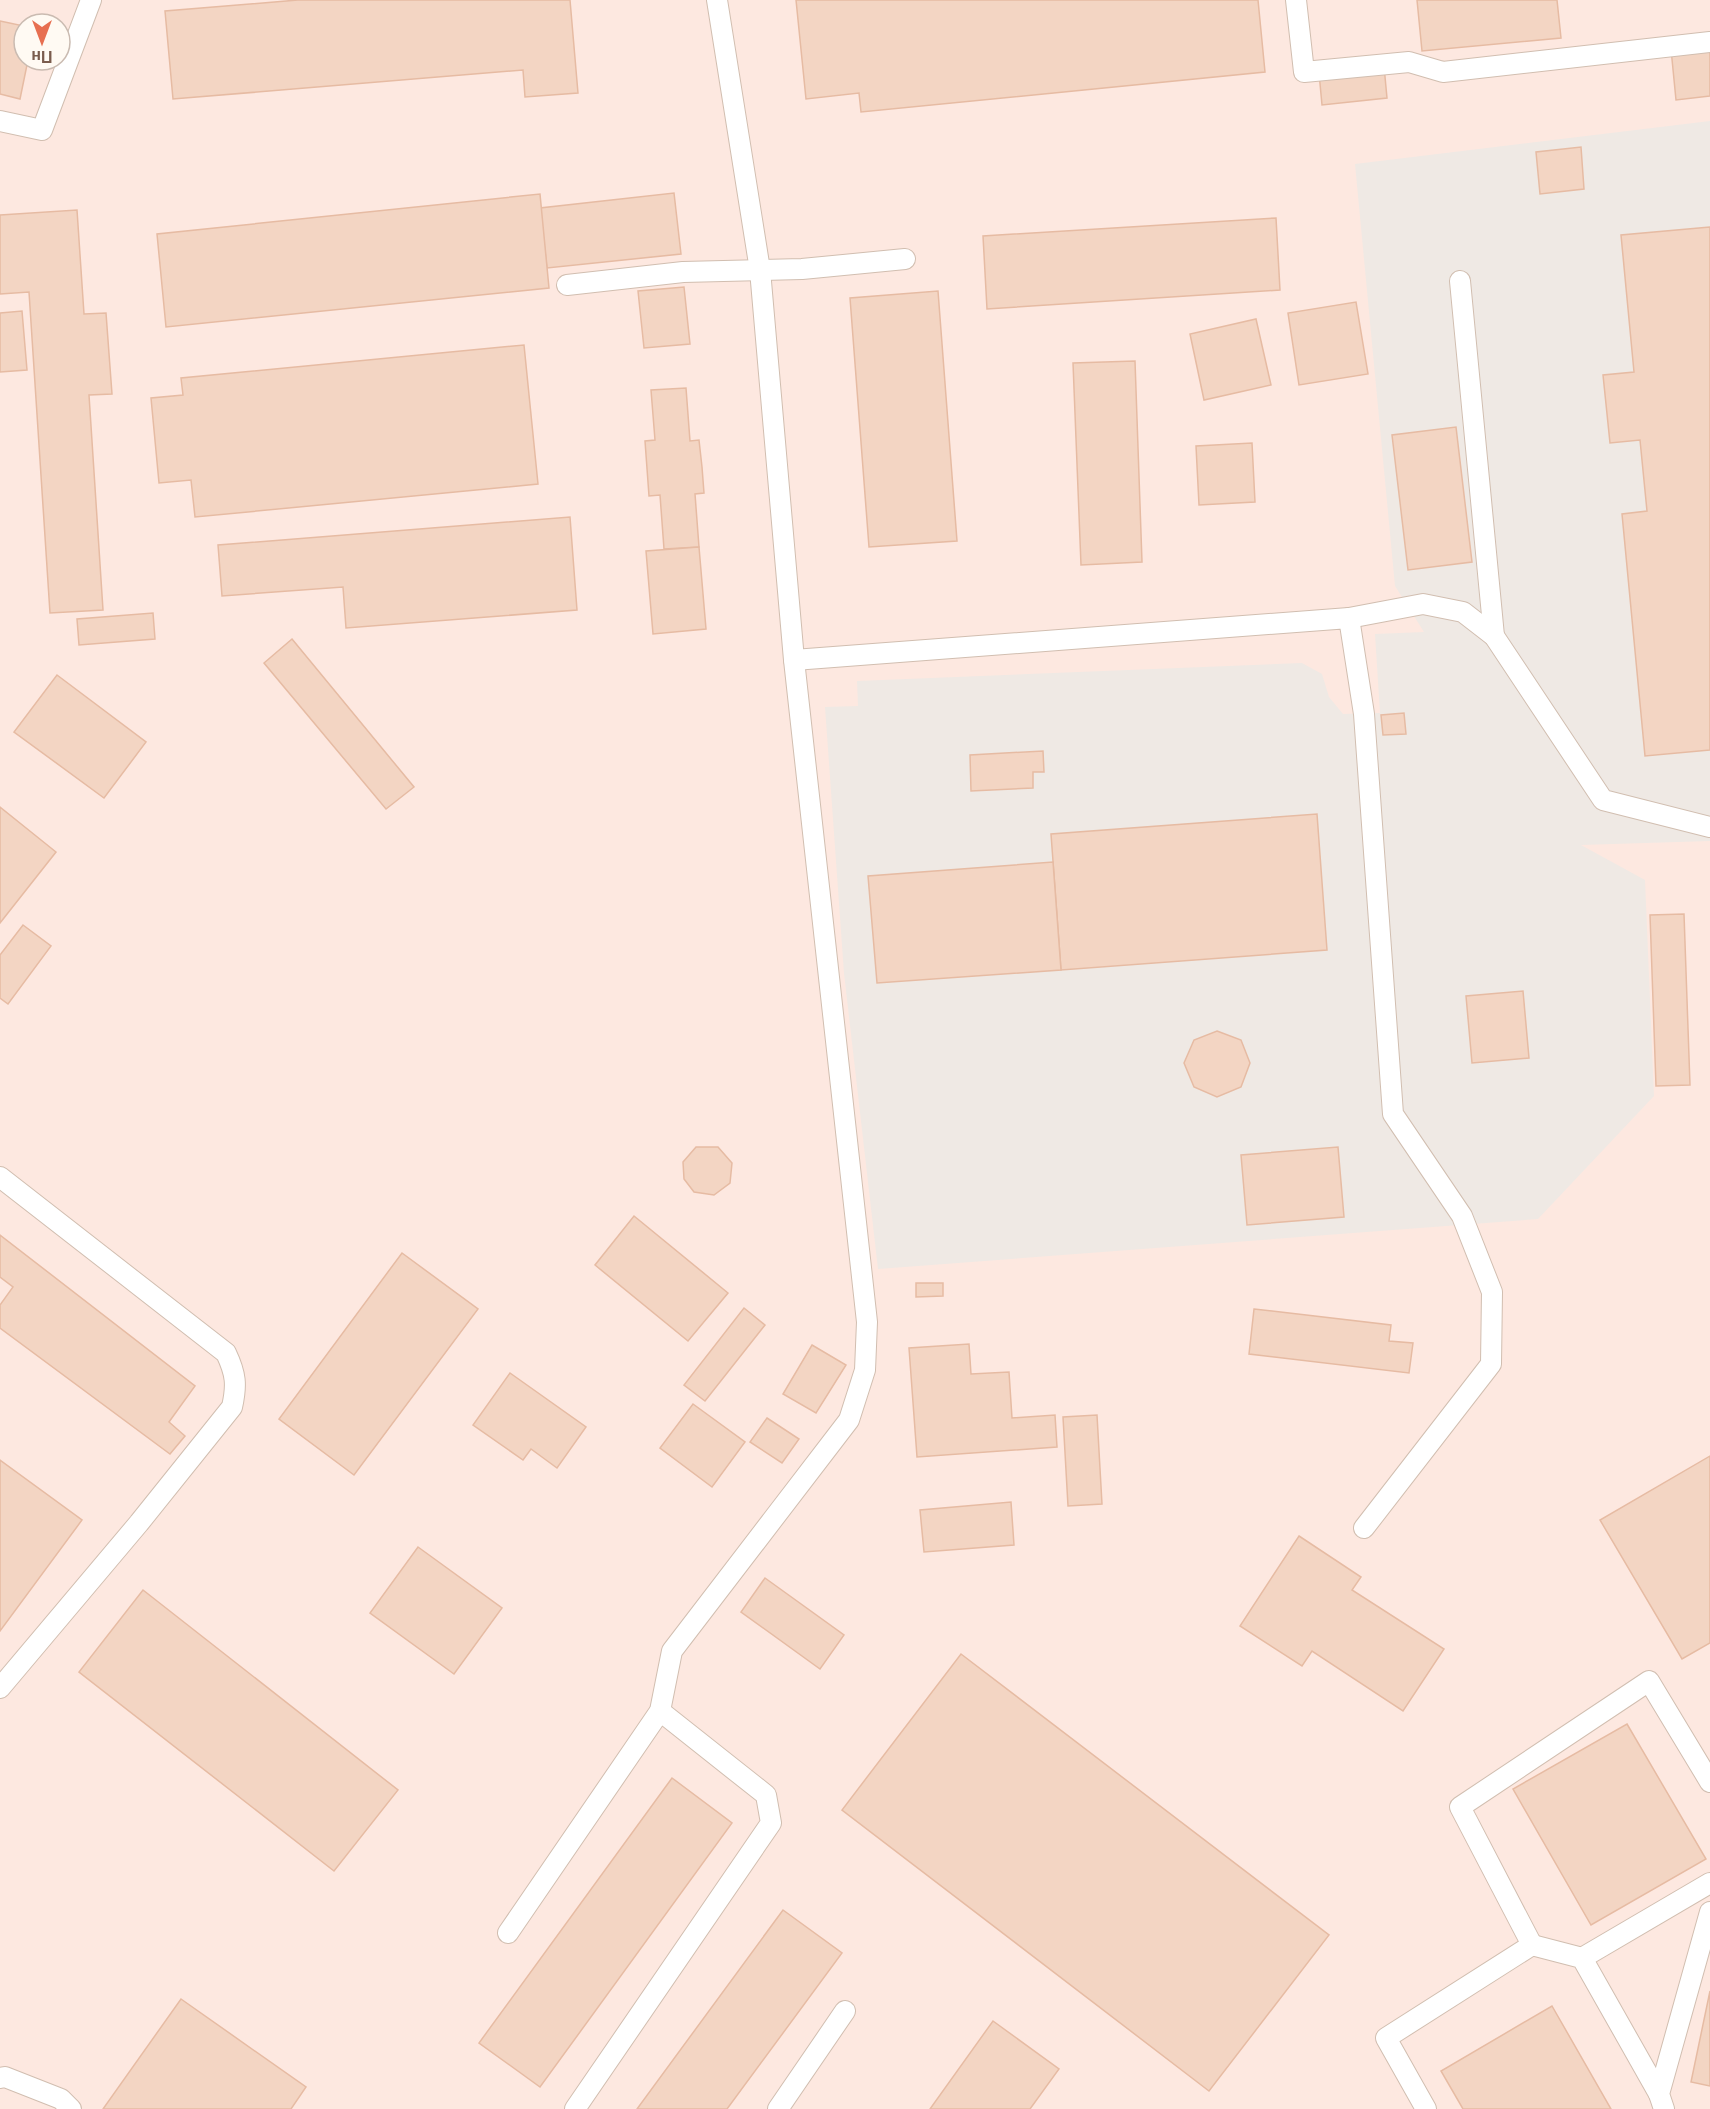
<svg xmlns="http://www.w3.org/2000/svg" width="1710" height="2109" font-family="Helvetica,sans-serif">
<style>
.commercial{fill:#fde8e0;fill-rule:evenodd}
.industrial{fill:#efe9e4}
.building{fill:#f3d5c3;stroke:#e6bba3;stroke-width:1.5}
.lines{fill:none;stroke-linecap:round;stroke-linejoin:round}
.lane-casing{stroke:#d1beb0;stroke-width:22}
.lane{stroke:#fff;stroke-width:20}
</style>
<rect width="100%" height="100%" fill="#fdf6ec"/>
<!-- commercial -->
<path class="commercial" d="M0 0H1710V2109H0ZM24 24H60V60H24Z"/>
<!-- industrial -->
<path class="industrial" d="M1710 121V841L1581 845 1645 880 1654 1096 1538 1219 878 1269 844 973 825 707 858 706 857 681 1302 663 1322 674 1329 697 1343 714 1380 713 1375 634 1424 632 1395 586 1355 164Z"/>
<!-- building -->
<g class="building">
<path d="M298 0H570L578 93 525 97 523 70 173 99 165 11Z"/>
<path d="M796 0H1258L1265 72 861 112 859 93 806 99Z"/>
<path d="M1417 0H1557L1561 38 1422 51Z"/>
<path d="M0 21 24 26V60H28L20 99 0 94Z"/>
<path d="M1710 45V96L1676 100 1671 49Z"/>
<path d="M1384 66 1387 98 1322 105 1319 73Z"/>
<path d="M1581 147 1584 189 1540 194 1536 152Z"/>
<path d="M674 193 681 254 547 268 540 208Z"/>
<path d="M540 194 549 288 166 327 157 234Z"/>
<path d="M77 210 84 314 106 313 112 394 89 395 103 610 50 613 29 292 0 294V215Z"/>
<path d="M1276 218 1280 290 987 309 983 236Z"/>
<path d="M1710 227V750L1645 756 1622 514 1647 511 1640 440 1610 443 1603 375 1634 372 1621 235Z"/>
<path d="M684 287 690 344 644 348 638 291Z"/>
<path d="M938 291 957 541 869 547 850 298Z"/>
<path d="M1356 302 1368 374 1299 385 1288 313Z"/>
<path d="M22 311 27 370 0 372V313Z"/>
<path d="M1256 319 1271 385 1204 400 1190 334Z"/>
<path d="M524 345 538 484 195 517 191 480 159 483 151 398 183 395 181 378Z"/>
<path d="M1135 361 1142 562 1081 565 1073 363Z"/>
<path d="M686 388 690 441 699 440 702 467 704 493 695 494 699 547 664 549 660 495 649 496 645 441 655 440 651 390Z"/>
<path d="M1456 427 1472 562 1408 570 1392 435Z"/>
<path d="M1252 443 1255 502 1199 505 1196 446Z"/>
<path d="M570 517 577 610 346 628 343 587 222 596 218 545Z"/>
<path d="M699 547 706 629 653 634 646 551Z"/>
<path d="M153 613 155 639 79 645 77 619Z"/>
<path d="M292 639 414 787 386 809 264 663Z"/>
<path d="M57 675 146 742 104 798 14 732Z"/>
<path d="M1404 713 1406 734 1383 735 1381 715Z"/>
<path d="M1043 751 1044 772H1033V788L971 791 970 755Z"/>
<path d="M0 807 56 852 0 923Z"/>
<path d="M1317 814 1327 950 1061 970 1051 834Z"/>
<path d="M1053 862 1061 970 877 983 868 876Z"/>
<path d="M1684 914 1690 1085 1656 1086 1650 915Z"/>
<path d="M23 925 51 946 8 1004 0 998V955Z"/>
<path d="M1523 991 1529 1058 1472 1063 1466 996Z"/>
<path d="M1217 1031 1241 1040 1250 1063 1241 1087 1217 1097 1194 1087 1184 1063 1194 1040Z"/>
<path d="M696 1147H718L732 1163 730 1183 714 1195 694 1192 684 1179 683 1162Z"/>
<path d="M1338 1147 1344 1217 1247 1225 1241 1155Z"/>
<path d="M634 1216 728 1293 688 1341 595 1265Z"/>
<path d="M0 1235 195 1386 169 1422 185 1436 170 1454 0 1328V1305L13 1287 0 1277Z"/>
<path d="M402 1253 478 1309 354 1475 279 1419Z"/>
<path d="M916 1283H943V1296L916 1297Z"/>
<path d="M744 1308 765 1325 705 1401 684 1385Z"/>
<path d="M1254 1309 1391 1325 1389 1341 1413 1343 1409 1373 1249 1354Z"/>
<path d="M969 1344 971 1374 1009 1372 1012 1418 1055 1415 1057 1447 917 1457 909 1348Z"/>
<path d="M812 1345 846 1365 816 1413 783 1394Z"/>
<path d="M510 1373 586 1427 557 1468 531 1449 523 1460 473 1425Z"/>
<path d="M693 1404 745 1442 712 1487 660 1448Z"/>
<path d="M1097 1415 1102 1504 1068 1506 1063 1417Z"/>
<path d="M767 1418 799 1439 782 1463 750 1442Z"/>
<path d="M1710 1456V1643L1682 1659 1600 1520Z"/>
<path d="M0 1460 82 1520 0 1631Z"/>
<path d="M1011 1502 1014 1545 924 1552 920 1510Z"/>
<path d="M1299 1536 1361 1577 1352 1590 1444 1649 1403 1711 1312 1651 1302 1666 1240 1626Z"/>
<path d="M418 1547 502 1608 454 1674 370 1613Z"/>
<path d="M765 1578 844 1635 820 1669 741 1612Z"/>
<path d="M143 1590 398 1790 334 1871 79 1672Z"/>
<path d="M961 1654 1329 1935 1209 2091 842 1810Z"/>
<path d="M1627 1724 1706 1859 1591 1925 1513 1789Z"/>
<path d="M672 1778 732 1823 540 2087 479 2043Z"/>
<path d="M783 1910 842 1953 727 2109H637Z"/>
<path d="M1710 1991V2086L1691 2082Z"/>
<path d="M181 1999 306 2087 291 2109H103Z"/>
<path d="M1552 2006 1611 2109H1463L1441 2071Z"/>
<path d="M993 2021 1059 2069 1030 2109H930Z"/>
</g>
<g class="lines">
<defs>
<g id="lane">
<path d="M1296 0 1304 72 1409 62 1443 72 1710 42"/>
<path d="M0 121 42 130 91 0"/>
<path d="M1460 281 1494 636"/>
<path d="M567 285 683 272 802 269 905 259"/>
<path d="M1349 618 1423 604 1463 612 1494 636 1603 800 1710 827"/>
<path d="M794 660 1349 618 1364 714 1393 1114 1462 1216 1492 1292 1491 1364 1364 1528"/>
<path d="M0 1177 226 1353C236 1374 237 1385 232 1407L139 1523 0 1688"/>
<path d="M508 1933 660 1711 672 1651 849 1420 865 1370 867 1322 794 660 760 270 717 0"/>
<path d="M1532 1945 1460 1807 1649 1681 1710 1782"/>
<path d="M1582 1958 1710 1883"/>
<path d="M0 2078 5 2077 61 2099 71 2109"/>
<path d="M575 2109 771 1823 766 1795 660 1711"/>
<path d="M778 2109 845 2011"/>
<path d="M1426 2109 1386 2038 1532 1945 1582 1958 1659 2094"/>
<path d="M1664 2109 1659 2094 1710 1912"/>
</g>
</defs>
<!-- lane casing -->
<use href="#lane" class="lane-casing"/>
<!-- lane -->
<use href="#lane" class="lane"/>
</g>
<!-- north arrow -->
<g transform="translate(42 42) rotate(180)"><circle r="28" fill="#fffaf3" stroke="#cabbb1" stroke-width="1.5"/>
<path d="M0-4.5L10 22L0 15L-10 22Z" fill="#e76f51"/>
<text y="-9" font-size="16" font-weight="bold" text-anchor="middle" fill="#7a5c4d">Пн</text>
</g>
</svg>
